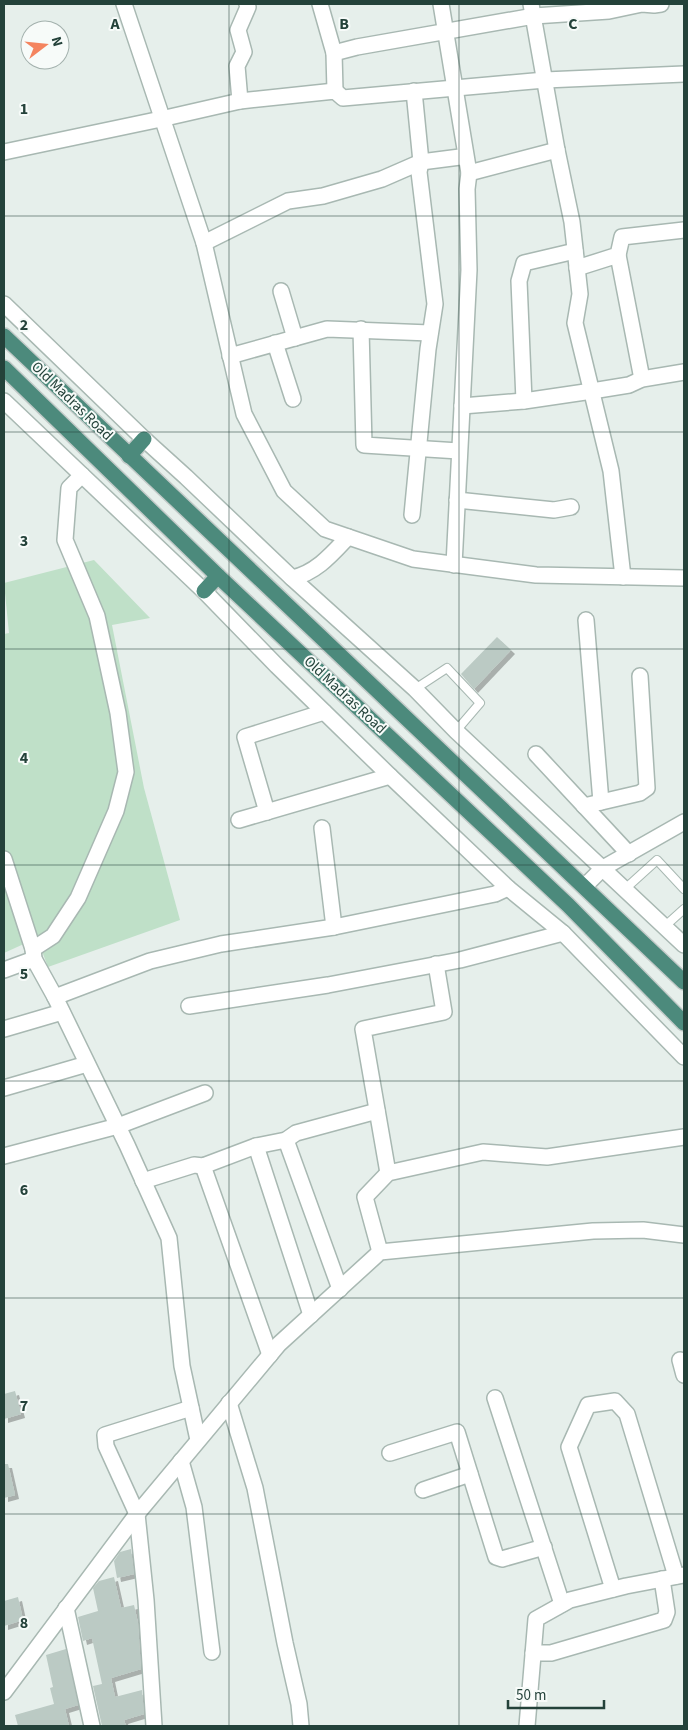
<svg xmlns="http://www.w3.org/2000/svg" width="688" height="1730" font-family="'Source Sans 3',sans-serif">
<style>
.green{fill:#bfe0c8}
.building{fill:#bbcac4;filter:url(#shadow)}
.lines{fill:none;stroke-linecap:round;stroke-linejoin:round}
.service-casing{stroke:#a8b8b2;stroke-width:10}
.minor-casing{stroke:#a8b8b2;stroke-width:18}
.tertiary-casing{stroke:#a8b8b2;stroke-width:18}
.trunk-casing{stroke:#c2cac8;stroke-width:18}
.service{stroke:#fff;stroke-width:8}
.minor{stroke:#fff;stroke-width:15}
.tertiary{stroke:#fff;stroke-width:15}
.trunk{stroke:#4c8a7c;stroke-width:15}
.grid{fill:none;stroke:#24423a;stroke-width:1;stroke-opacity:0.55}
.labels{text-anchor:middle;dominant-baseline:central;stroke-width:4;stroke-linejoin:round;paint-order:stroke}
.street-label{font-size:15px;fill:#24423a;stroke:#f7fbf9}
.grid-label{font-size:16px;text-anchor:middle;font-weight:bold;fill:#24423a;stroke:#f7fbf9;stroke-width:4;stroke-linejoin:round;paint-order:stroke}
</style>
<defs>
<filter id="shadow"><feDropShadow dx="4" dy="4" stdDeviation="0" flood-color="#0004"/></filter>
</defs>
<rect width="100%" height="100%" fill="#e6efeb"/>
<!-- green -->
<path class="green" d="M94 560 150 618 112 625 144 788 180 920 48 967 37 938 4 953V634L9 633 4 583Z"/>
<!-- building -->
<g class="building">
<path d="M497 637 511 650 474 689 461 674Z"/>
<path d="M15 1391 21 1414 4 1419V1394Z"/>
<path d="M4 1464H8L15 1495 4 1498Z"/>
<path d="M131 1549 134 1574 117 1578 114 1561 120 1552Z"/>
<path d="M114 1577 121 1608 134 1605 138 1623 141 1669 111 1678 115 1697 142 1690 144 1714 124 1720 126 1726H102L93 1686 102 1684 92 1638 83 1641 78 1617 98 1611 93 1588 99 1581Z"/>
<path d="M18 1597 23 1620 4 1626V1601Z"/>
<path d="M66 1649 78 1705 65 1709 69 1726H18L15 1715 54 1704 50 1688 53 1687 46 1655Z"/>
</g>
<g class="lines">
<defs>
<g id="service">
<path d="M415 689 447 668 480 703 456 731"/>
<path d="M625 889 657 860 684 889"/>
<path d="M664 927 684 909"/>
</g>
<g id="minor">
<path d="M124 4 204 243 244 414 284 491 325 529 413 559 536 575 684 578"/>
<path d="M320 4 334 53"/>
<path d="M441 4 469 173 467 189 469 270 454 565"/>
<path d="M531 4 557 150 572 222 580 294 575 323 611 471 623 577"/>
<path d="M335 91 334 53 357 47 534 16 609 11 642 4 654 5 661 4"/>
<path d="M240 101 237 66 244 52 238 30 248 7 247 4"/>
<path d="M4 152 161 119 240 101 335 91 343 98 545 80 684 74"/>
<path d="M469 173 557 150"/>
<path d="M204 243 288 201 323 196 382 179 421 162 460 157"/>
<path d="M618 255 642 379"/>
<path d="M577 268 618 255 622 237 684 230"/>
<path d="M281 291 295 338"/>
<path d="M361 329 364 445 459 451"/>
<path d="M275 343 293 399"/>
<path d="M230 356 327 329 430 333"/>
<path d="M524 401 519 281 524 263 575 251"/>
<path d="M462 406 524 401 592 391 629 385 642 379 684 372"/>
<path d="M457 500 554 510 571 507"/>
<path d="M412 515 428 349 435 304 419 172 421 162 414 91"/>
<path d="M292 578C316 573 332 554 348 537"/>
<path d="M586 620 601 802"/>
<path d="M536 754 629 854"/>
<path d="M584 806 640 793 647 788 640 676"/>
<path d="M267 812 245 737 324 712"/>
<path d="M239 820 390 776"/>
<path d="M322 828 334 927"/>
<path d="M4 859 33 949 34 959 55 997"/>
<path d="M585 886 603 868 684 822"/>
<path d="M33 949 53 936 78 898 116 811 126 772 118 713 97 616 65 540 69 488 82 475"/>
<path d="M4 970 34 959"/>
<path d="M189 1006 328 985 460 960 563 933"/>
<path d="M4 1029 62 1012"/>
<path d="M4 1088 87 1064"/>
<path d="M286 1140 340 1289"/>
<path d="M256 1146 311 1315"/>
<path d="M4 1156 118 1126 205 1093"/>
<path d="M203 1166 270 1355"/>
<path d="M388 1173 363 1029 444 1012 436 964"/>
<path d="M143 1181 194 1165 203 1166 256 1146 286 1140 296 1133 377 1111"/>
<path d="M380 1252 365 1197 388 1173 483 1152 547 1157 684 1137"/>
<path d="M680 1360 684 1375"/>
<path d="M495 1398 562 1604"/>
<path d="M229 1403 255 1488 285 1643 299 1704 301 1726"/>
<path d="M198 1440 182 1366 169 1238 127 1145 55 997 150 961 221 944 334 927 495 894 508 888"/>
<path d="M390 1453 457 1432 496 1557 502 1559 544 1547"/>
<path d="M181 1461 194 1507 212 1652"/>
<path d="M423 1490 470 1474"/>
<path d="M613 1589 569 1447 588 1405 615 1401 627 1414 676 1576"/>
<path d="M66 1608 92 1726"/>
<path d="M533 1653H551L664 1620 667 1612 662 1579"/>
<path d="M154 1726 146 1600 137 1514 106 1446 105 1435 191 1408"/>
<path d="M527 1726 536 1619 570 1600 626 1586 684 1575"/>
</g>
<g id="tertiary">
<path d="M4 304 144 439 186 477 292 578 415 689 456 731 684 945"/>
<path d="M4 401 204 591 277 666 390 776 508 888 563 933 684 1057"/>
<path d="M4 1692 137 1514 279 1344 380 1252 593 1231 643 1230 684 1235"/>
</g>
<g id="trunk">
<path d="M4 336 684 982"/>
<path d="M4 368 218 576 568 905 684 1023"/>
<path d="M129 456 144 439"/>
<path d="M204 591 218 576"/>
</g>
</defs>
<!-- service casing -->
<use href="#service" class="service-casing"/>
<!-- minor casing -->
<use href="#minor" class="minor-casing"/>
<!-- tertiary casing -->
<use href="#tertiary" class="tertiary-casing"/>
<!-- trunk casing -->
<use href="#trunk" class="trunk-casing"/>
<!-- service -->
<use href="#service" class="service"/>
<!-- minor -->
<use href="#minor" class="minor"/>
<!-- tertiary -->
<use href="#tertiary" class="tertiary"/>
<!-- trunk -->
<use href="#trunk" class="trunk"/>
</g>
<!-- grid -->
<path class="grid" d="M229 4V1726M459 4V1726M4 216H684M4 432H684M4 649H684M4 865H684M4 1081H684M4 1298H684M4 1514H684"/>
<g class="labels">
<!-- street labels -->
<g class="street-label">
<text transform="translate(72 401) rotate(44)">Old Madras Road</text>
<text transform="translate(345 695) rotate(43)">Old Madras Road</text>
</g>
</g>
<g class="grid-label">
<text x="115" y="29">A</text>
<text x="344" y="29">B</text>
<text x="573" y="29">C</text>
<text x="24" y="114">1</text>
<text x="24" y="330">2</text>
<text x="24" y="546">3</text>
<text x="24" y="763">4</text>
<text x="24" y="979">5</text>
<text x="24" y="1195">6</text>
<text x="24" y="1411">7</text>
<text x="24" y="1628">8</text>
</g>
<!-- border -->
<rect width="688" height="1730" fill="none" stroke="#24423a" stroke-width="10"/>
<!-- north arrow -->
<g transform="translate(45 45) rotate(74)"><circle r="24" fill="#f7fbf9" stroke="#a3b1ad"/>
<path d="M0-4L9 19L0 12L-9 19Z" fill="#f4845f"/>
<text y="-8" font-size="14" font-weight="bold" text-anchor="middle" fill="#24423a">N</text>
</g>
<!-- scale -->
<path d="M508 1700v8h96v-8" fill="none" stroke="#24423a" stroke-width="2.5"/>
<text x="516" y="1700" font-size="15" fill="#24423a" stroke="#f7fbf9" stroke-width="4" paint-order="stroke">50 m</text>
</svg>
